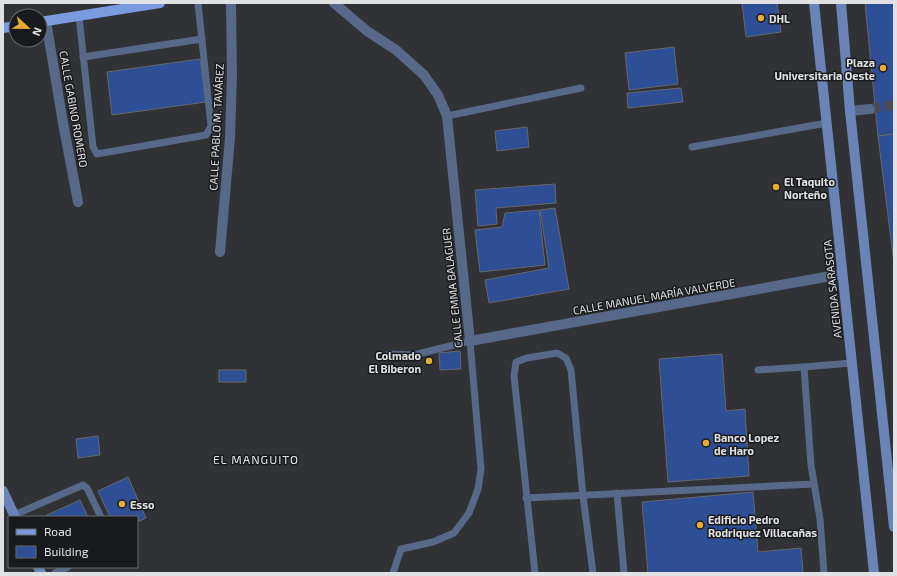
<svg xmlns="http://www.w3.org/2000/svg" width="897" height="576" font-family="'Exo 2',sans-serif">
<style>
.building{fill:#2e4e95;stroke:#66686c}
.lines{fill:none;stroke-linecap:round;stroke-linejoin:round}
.minor-tunnel{stroke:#4a4c50;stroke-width:10;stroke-dasharray:10 5;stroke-linecap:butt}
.service{stroke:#576888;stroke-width:7}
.minor{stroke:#576888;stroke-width:10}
.secondary{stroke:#6b84b8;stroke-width:10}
.primary{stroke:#7a9bdd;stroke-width:10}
.poi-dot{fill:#e5ad35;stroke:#191a1c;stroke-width:1.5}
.labels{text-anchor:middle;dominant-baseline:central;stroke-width:3;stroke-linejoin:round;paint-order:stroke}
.poi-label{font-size:11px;font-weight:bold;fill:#dfe1e3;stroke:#191a1c;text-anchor:start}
.street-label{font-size:11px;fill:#dfe1e3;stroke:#191a1c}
.neighbourhood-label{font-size:12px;letter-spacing:1px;fill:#dfe1e3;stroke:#191a1c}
</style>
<rect width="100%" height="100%" fill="#303236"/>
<!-- building -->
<g class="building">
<path d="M742 3H777L781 32 746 37Z"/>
<path d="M865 3H894V134L878 136Z"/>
<path d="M674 47 678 84 629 90 625 53Z"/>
<path d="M200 59 206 102 112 115 107 72Z"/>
<path d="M681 88 683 102 628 108 627 93Z"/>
<path d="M527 127 529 147 497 151 495 131Z"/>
<path d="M894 134V263L878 136Z"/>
<path d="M555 184 556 203 496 208 497 224 478 226 475 190Z"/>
<path d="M555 208 569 289 489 303 485 280 549 268 540 210Z"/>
<path d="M539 210 545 265 480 272 475 230 502 227 505 213Z"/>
<path d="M460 351 461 369 440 370 439 353Z"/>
<path d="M722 354 726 411 745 409 749 476 668 482 659 359Z"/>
<rect x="219" y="370" width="27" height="12"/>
<path d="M98 436 100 455 78 458 76 439Z"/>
<path d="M128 477 146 518 137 522V517H110L98 491Z"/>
<path d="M753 492 758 552 801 548 803 573H648L642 502Z"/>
<path d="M80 500 88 517H48L47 515Z"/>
</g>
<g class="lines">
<!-- minor-tunnel -->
<path class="minor-tunnel" d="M870 109 894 105"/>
<!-- service -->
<g class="service">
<path d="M79 16 93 147 97 154 206 135 211 126 198 3"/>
<path d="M83 57 202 39"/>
<path d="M447 116 581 88"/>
<path d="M692 147 827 123"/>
<path d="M389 354 414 355 470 341 481 469 478 489 469 513 454 533 433 542 401 549 393 573"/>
<path d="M758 370 804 367"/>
<path d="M617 493 624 573"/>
<path d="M526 498 814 484"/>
<path d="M14 515 83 485 87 488 101 517"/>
<path d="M55 573 68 567"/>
<path d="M535 573 514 376 516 362 527 358 557 353 566 358 571 370 583 496 593 573"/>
<path d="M824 573 820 519 811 465 804 367 851 363"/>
</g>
<!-- minor -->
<g class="minor">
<path d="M334 3 367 31 396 50 424 75 438 95 447 116 470 341 842 274"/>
<path d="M46 21 63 123 78 202"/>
<path d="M850 111 870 109"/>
<path d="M220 252 230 138 232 75 231 3"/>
</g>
<!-- secondary -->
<g class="secondary">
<path d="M814 3 874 573"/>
<path d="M841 3 850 111 894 527"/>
<path d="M3 491 15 517"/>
<path d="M38 567 41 573"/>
</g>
<!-- primary -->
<g class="primary">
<path d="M40 22 160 3"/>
<path d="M3 28 16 26"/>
</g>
</g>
<!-- markers -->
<g class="poi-dot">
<circle cx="761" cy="18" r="4"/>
<circle cx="883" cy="68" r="4"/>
<circle cx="776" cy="187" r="4"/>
<circle cx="429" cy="361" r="4"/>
<circle cx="706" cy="443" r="4"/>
<circle cx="122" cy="504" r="4"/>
<circle cx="700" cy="525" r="4"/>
</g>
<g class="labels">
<!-- poi labels -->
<g class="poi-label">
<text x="769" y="18">DHL</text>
<text x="875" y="62" text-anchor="end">Plaza<tspan x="875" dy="13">Universitaria Oeste</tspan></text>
<text x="784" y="181">El Taquito<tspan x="784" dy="13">Norteño</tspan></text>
<text x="421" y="355" text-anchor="end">Colmado<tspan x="421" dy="13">El Biberon</tspan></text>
<text x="714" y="437">Banco Lopez<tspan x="714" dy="13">de Haro</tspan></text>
<text x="130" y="504">Esso</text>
<text x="708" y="519">Edificio Pedro<tspan x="708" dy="13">Rodriquez Villacañas</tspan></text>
</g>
<!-- street labels -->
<g class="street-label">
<text transform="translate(74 109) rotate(80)">CALLE GABINO ROMERO</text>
<text transform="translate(216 127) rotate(-87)">CALLE PABLO M. TAVÁREZ</text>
<text transform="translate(452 288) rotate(-96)">CALLE EMMA BALAGUER</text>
<text transform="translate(832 289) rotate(-96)">AVENIDA SARASOTA</text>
<text transform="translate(654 296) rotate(-10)">CALLE MANUEL MARÍA VALVERDE</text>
</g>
<!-- neighbourhood labels -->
<g class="neighbourhood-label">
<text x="256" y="459">EL MANGUITO</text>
</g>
</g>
<!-- border -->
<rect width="897" height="576" fill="none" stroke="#dfe1e3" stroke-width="8"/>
<!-- legend -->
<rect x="8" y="516" width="130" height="52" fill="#191a1c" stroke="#686a6c"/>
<rect x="16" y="529" width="20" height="6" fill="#7a9bdd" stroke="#686a6c"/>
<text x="44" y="536" font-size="12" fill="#dfe1e3">Road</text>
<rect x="16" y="546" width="20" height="12" fill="#2e4e95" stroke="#686a6c"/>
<text x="44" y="556" font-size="12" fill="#dfe1e3">Building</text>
<!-- north arrow -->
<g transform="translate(28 28) rotate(112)"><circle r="19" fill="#191a1c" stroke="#686a6c"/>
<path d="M0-3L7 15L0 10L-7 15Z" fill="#e5ad35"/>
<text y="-6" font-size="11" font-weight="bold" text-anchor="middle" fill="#dfe1e3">N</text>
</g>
</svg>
